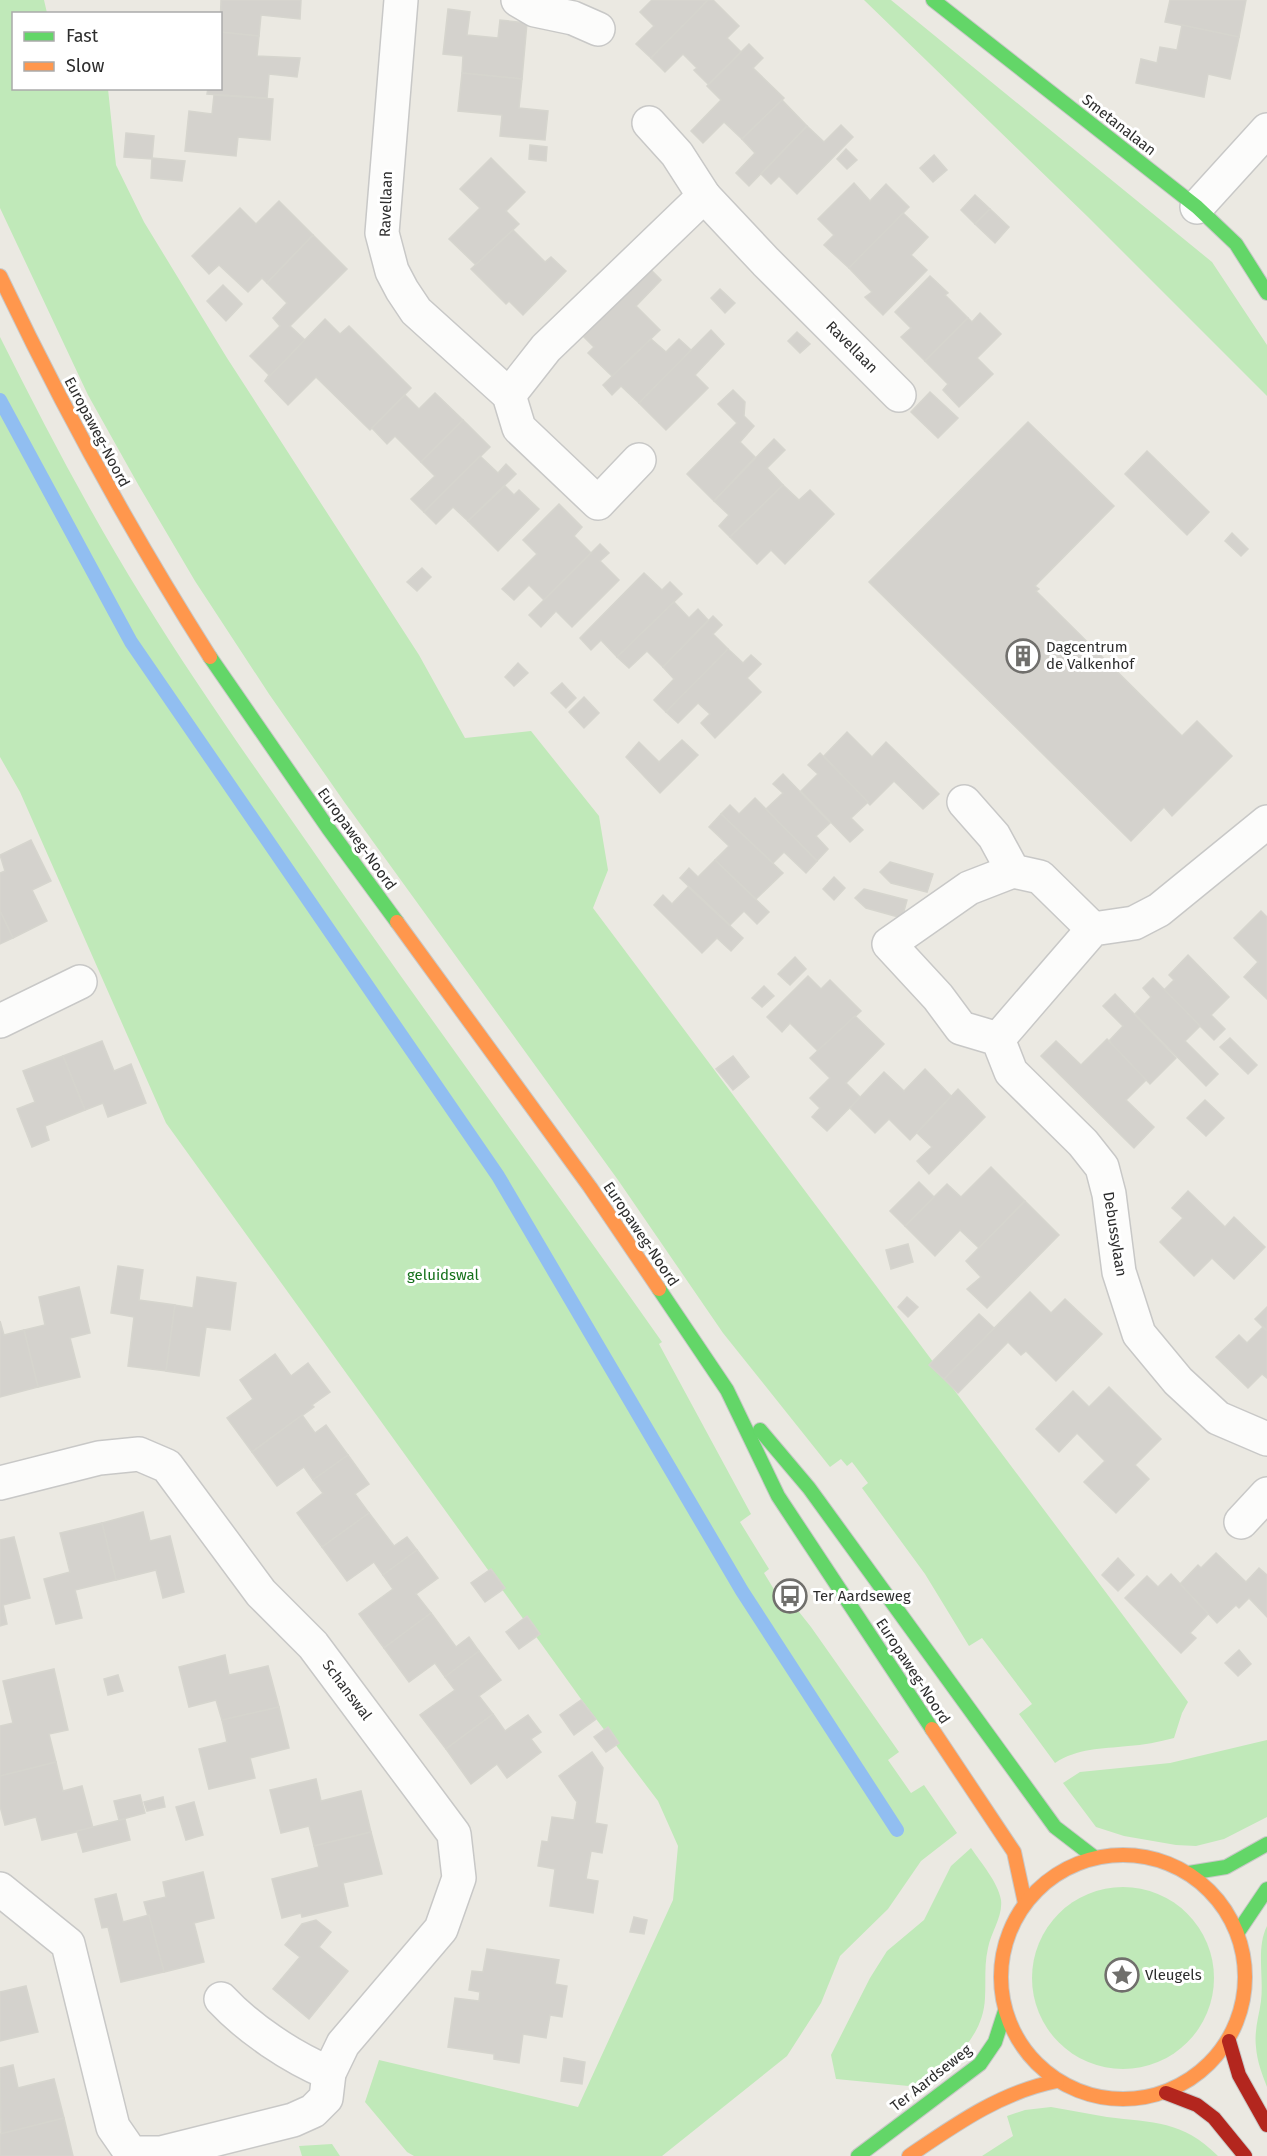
<svg xmlns="http://www.w3.org/2000/svg" width="1267" height="2156" font-family="'Fira Sans',sans-serif">
<style>
.green{fill:#c0e9b9}
.lines{fill:none;stroke-linecap:round;stroke-linejoin:round}
.stream{stroke:#91bef1;stroke-width:14}
.building{fill:#d4d2cd;stroke:#d6d5ce;stroke-width:1.5}
.street-casing{stroke:#c8c8c7;stroke-width:36}
.fast-casing{stroke:#c8c8c7;stroke-width:16}
.slow-casing{stroke:#c8c8c7;stroke-width:16}
.jam-casing{stroke:#c8c8c7;stroke-width:16}
.street{stroke:#fcfcfb;stroke-width:33}
.fast{stroke:#63d668;stroke-width:14}
.slow{stroke:#ff974d;stroke-width:14}
.jam{stroke:#b3261e;stroke-width:14}
.labels{text-anchor:middle;dominant-baseline:central;stroke-width:6;stroke-linejoin:round;paint-order:stroke}
.street-label{font-size:15px;fill:#2d2d2d;stroke:#fff}
.poi-label{font-size:15px;fill:#2d2d2d;stroke:#fff;text-anchor:start}
.park-label{font-size:15px;fill:#15711b;stroke:#fff}
</style>
<rect width="100%" height="100%" fill="#ebe9e2"/>
<!-- green -->
<g class="green">
<path d="M0 0H44L47 13 14 14V88L108 89 116 165 144 222 227 358 419 655 465 738 531 731 599 816 608 870 593 908 1188 1702 1182 1713 1174 1738C1159 1742 1143 1745 1128 1746 1101 1749 1078 1748 1055 1763L1019 1714 1032 1704 982 1638 969 1646 925 1574 862 1488 868 1483 852 1462 847 1466 841 1459 830 1467 723 1333 618 1180 345 803 269 694 195 581 139 486 88 395 0 208Z"/>
<path d="M864 0H891L1212 262 1267 345V396L1088 217Z"/>
<path d="M0 337C44 425 90 513 142 597 195 683 253 765 311 848 426 1014 546 1177 662 1342L659 1344 751 1514 740 1522 769 1569 764 1573 778 1596 784 1593 811 1627 899 1752 888 1760 911 1793 924 1785 957 1833 921 1861 888 1909 840 1956 821 2003 787 2056 662 2156H414L407 2152 365 2102 379 2060 578 2107 673 1900 678 1846 658 1801 581 1699 166 1123 20 792 0 757Z"/>
<path d="M1267 1740V1817L1224 1839 1196 1846 1176 1845 1124 1836 1096 1827 1063 1783 1080 1772 1170 1763Z"/>
<path d="M971 1848C981 1863 998 1882 1001 1900 1003 1917 991 1932 988 1948 984 1965 986 1981 985 1998 983 2040 949 2064 919 2087L836 2079 831 2055 870 1978 887 1951 924 1920 951 1866Z"/>
<circle cx="1123" cy="1978" r="91"/>
<path d="M1267 1926V2087C1262 2074 1257 2061 1256 2047 1254 2030 1259 2016 1261 2001 1264 1977 1256 1948 1267 1926Z"/>
<path d="M1051 2107C1070 2110 1088 2114 1107 2117 1154 2123 1182 2120 1218 2156H982L1013 2136 1007 2116 1025 2110Z"/>
<path d="M332 2144 340 2156H302L299 2146Z"/>
</g>
<g class="lines">
<!-- stream -->
<path class="stream" d="M0 400 131 642 498 1176 742 1591 897 1830"/>
</g>
<!-- building -->
<g class="building">
<path d="M221 0H301L300 19 261 15 259 36 220 32Z"/>
<path d="M652 0H708L651 58 636 44 654 26 640 12Z"/>
<path d="M708 0H713L739 26 727 38 741 52 709 85 694 70 697 68 683 54 665 72 651 58Z"/>
<path d="M1170 0H1246L1239 37 1165 22Z"/>
<path d="M448 9 470 12 467 35 498 38 500 20 527 23 522 79 462 73 463 56 443 54Z"/>
<path d="M1182 25 1239 37 1230 79 1208 74 1204 97 1136 83 1141 59 1157 63 1160 47 1177 50Z"/>
<path d="M220 32 259 36 257 56 300 58 297 77 269 74 267 98 207 94 208 88H220Z"/>
<path d="M749 44 763 58 753 68 784 98 742 139 724 122 703 143 691 131 721 100 707 86Z"/>
<path d="M462 73 522 79 519 108 548 111 545 140 500 136 502 115 458 111Z"/>
<path d="M214 95 273 99 270 140 238 137 236 156 185 151 189 111 212 114Z"/>
<path d="M782 100 807 126 749 186 736 173 755 153 742 139Z"/>
<path d="M841 125 853 137 797 194 779 176 771 184 761 174 807 126 824 142Z"/>
<path d="M126 133 154 136 152 159 124 157Z"/>
<path d="M530 145 547 147 546 161 529 159Z"/>
<path d="M846 149 857 160 847 169 837 159Z"/>
<path d="M934 155 947 170 933 182 920 168Z"/>
<path d="M152 158 185 161 182 181 151 178Z"/>
<path d="M491 158 525 192 506 211 519 224 476 265 449 239 480 208 460 189Z"/>
<path d="M854 183 870 201 886 184 909 207 849 268 824 245 834 235 818 219Z"/>
<path d="M975 195 990 209 975 224 961 210Z"/>
<path d="M279 201 313 235 267 283 262 278 248 292 219 265 209 274 192 256 240 208 256 224Z"/>
<path d="M990 209 1009 227 995 243 975 224Z"/>
<path d="M903 213 928 237 911 255 927 270 883 315 865 297 872 292 849 268Z"/>
<path d="M513 230 545 262 551 257 566 271 523 315 509 301 506 304 471 269Z"/>
<path d="M313 235 347 269 290 326 305 340 265 381 269 375 250 356 280 326 273 318 287 303 267 283Z"/>
<path d="M646 265 661 280 636 306 660 330 612 376 588 353 594 347 580 333Z"/>
<path d="M930 276 948 293 945 295 968 318 925 361 901 337 911 328 895 312Z"/>
<path d="M223 285 242 304 226 321 207 301Z"/>
<path d="M720 289 735 303 725 313 711 298Z"/>
<path d="M980 313 1001 334 977 358 993 374 959 407 943 390 948 384 925 361 968 318 972 322Z"/>
<path d="M325 319 340 334 349 326 411 388 370 430 316 377 288 405 265 381Z"/>
<path d="M711 330 724 344 695 375 708 388 666 430 639 403Z"/>
<path d="M797 332 810 344 800 353 788 341Z"/>
<path d="M651 339 666 352 679 339 691 350 639 403 621 386 612 395 603 385Z"/>
<path d="M733 390 745 402 744 416 754 426 740 442 755 457 714 501 687 474 737 423 718 404Z"/>
<path d="M930 392 958 418 938 438 911 412Z"/>
<path d="M435 393 463 420 421 462 395 436 387 444 372 428 405 395 419 409Z"/>
<path d="M463 420 490 447 424 512 411 499 435 476 421 462Z"/>
<path d="M1028 422 1114 506 1035 586 1039 589 1036 591 1182 736 1197 721 1232 756 1172 816 1164 807 1131 841 869 582Z"/>
<path d="M774 439 785 450 767 468 783 485 730 537 719 526 729 515 714 501Z"/>
<path d="M1147 451 1209 512 1187 535 1125 474Z"/>
<path d="M480 456 498 473 506 464 516 474 468 521 453 507 436 524 424 512Z"/>
<path d="M783 485 799 500 810 490 834 514 785 564 771 550 757 564 730 537Z"/>
<path d="M505 486 514 495 519 490 539 509 498 551 468 521Z"/>
<path d="M559 504 582 527 574 536 591 553 544 600 529 585 514 600 502 589 537 554 523 540Z"/>
<path d="M1232 533 1248 549 1241 556 1225 541Z"/>
<path d="M600 544 609 553 600 561 619 580 572 627 556 611 541 627 529 615Z"/>
<path d="M422 568 431 577 417 591 407 582Z"/>
<path d="M644 573 662 590 670 582 682 594 617 657 601 640 591 650 580 638Z"/>
<path d="M674 602 689 618 698 609 708 620 663 667 647 651 629 668 617 657Z"/>
<path d="M713 616 722 625 713 634 728 649 666 712 654 700 674 679 663 667Z"/>
<path d="M728 649 743 663 751 655 761 664 747 678 761 692 715 738 701 723 710 714 698 703 678 723 666 712Z"/>
<path d="M518 663 528 673 514 686 505 677Z"/>
<path d="M562 683 576 698 566 708 551 693Z"/>
<path d="M584 697 599 713 584 728 569 712Z"/>
<path d="M847 732 872 757 886 742 939 794 923 809 894 781 870 805 824 756Z"/>
<path d="M682 740 698 755 660 793 626 757 639 742 659 762Z"/>
<path d="M820 753 868 802 851 818 863 830 850 842 801 791 818 774 808 765Z"/>
<path d="M783 774 830 823 816 836 828 849 817 861 766 809 783 793 773 784Z"/>
<path d="M755 798 817 861 806 873 784 852 773 863 721 814 730 805 739 814Z"/>
<path d="M721 814 783 873 756 899 715 860 729 846 709 827Z"/>
<path d="M31 840 51 881 32 890 47 921 13 938 0 911V873L5 871 0 855Z"/>
<path d="M715 860 769 912 757 924 744 911 730 925 680 878 689 868 698 877Z"/>
<path d="M890 862 933 874 927 892 891 883 880 872Z"/>
<path d="M834 877 845 888 834 900 823 889Z"/>
<path d="M688 887 743 938 731 951 717 938 702 953 654 905 663 895 672 904Z"/>
<path d="M864 889 907 900 902 918 866 908 855 898Z"/>
<path d="M0 911 13 938 0 944Z"/>
<path d="M1261 911 1267 917V999L1244 977 1258 962 1234 938Z"/>
<path d="M1188 955 1229 997 1211 1015 1225 1029 1214 1040 1164 990 1174 980 1169 975Z"/>
<path d="M795 957 806 969 790 985 778 974Z"/>
<path d="M808 976 821 989 830 980 861 1011 818 1051 790 1023 782 1032 767 1017Z"/>
<path d="M1153 978 1200 1026 1185 1041 1218 1074 1206 1086 1135 1014 1151 997 1143 988Z"/>
<path d="M764 986 774 996 762 1007 752 998Z"/>
<path d="M1115 994 1176 1058 1150 1084 1109 1041 1123 1026 1103 1006Z"/>
<path d="M855 1016 884 1044 846 1083 860 1097 827 1131 812 1117 820 1108 810 1098 830 1078 810 1058Z"/>
<path d="M1230 1038 1257 1065 1248 1074 1220 1047Z"/>
<path d="M1107 1039 1146 1080 1126 1100 1154 1127 1134 1148 1041 1056 1056 1041 1081 1065Z"/>
<path d="M102 1041 114 1071 131 1064 146 1103 108 1117 103 1103 85 1110 63 1056Z"/>
<path d="M63 1056 85 1110 45 1126 49 1140 32 1147 17 1109 35 1102 23 1071Z"/>
<path d="M733 1056 749 1077 733 1090 716 1069Z"/>
<path d="M925 1069 951 1096 910 1140 889 1119 875 1133 850 1108 884 1072 904 1091Z"/>
<path d="M958 1089 985 1117 929 1174 917 1161 932 1147 917 1133Z"/>
<path d="M1205 1100 1224 1118 1206 1136 1187 1118Z"/>
<path d="M991 1167 1025 1201 979 1248 960 1230 935 1256 905 1226 947 1184 961 1197Z"/>
<path d="M919 1182 934 1197 905 1226 890 1211Z"/>
<path d="M1188 1191 1225 1227 1234 1217 1265 1247 1234 1279 1212 1258 1194 1276 1160 1242 1183 1218 1172 1208Z"/>
<path d="M1025 1201 1059 1235 987 1308 967 1289 981 1277 966 1261Z"/>
<path d="M908 1244 913 1262 891 1269 886 1250Z"/>
<path d="M118 1266 143 1270 139 1300 175 1305 166 1371 128 1366 134 1317 111 1313Z"/>
<path d="M197 1277 236 1283 230 1330 206 1327 199 1376 166 1371 175 1305 193 1308Z"/>
<path d="M79 1287 90 1333 70 1338 80 1377 38 1387 24 1330 45 1325 39 1297Z"/>
<path d="M1030 1292 1051 1313 1065 1299 1102 1334 1056 1381 1026 1351 1021 1355 1008 1342 958 1393 944 1379Z"/>
<path d="M907 1297 918 1307 908 1317 898 1307Z"/>
<path d="M1267 1307V1331L1255 1319Z"/>
<path d="M979 1314 994 1328 944 1379 929 1365Z"/>
<path d="M0 1321 4 1335 24 1330 38 1387 0 1397Z"/>
<path d="M1263 1327 1267 1331V1378L1262 1374 1248 1388 1216 1357 1239 1335 1247 1343Z"/>
<path d="M275 1354 291 1376 308 1363 330 1392 312 1405 314 1407 252 1452 227 1418 253 1399 240 1380Z"/>
<path d="M1109 1387 1161 1439 1135 1465 1149 1479 1116 1513 1084 1482 1105 1461 1077 1433 1059 1452 1036 1429 1073 1391 1089 1407Z"/>
<path d="M302 1415 315 1433 326 1425 348 1455 313 1480 304 1467 277 1486 252 1452Z"/>
<path d="M348 1455 369 1484 355 1494 369 1513 322 1547 297 1513 323 1493 313 1480Z"/>
<path d="M143 1512 150 1541 170 1536 184 1592 163 1598 156 1570 116 1580 102 1523Z"/>
<path d="M369 1513 394 1546 407 1537 417 1550 383 1575 374 1562 347 1581 322 1547Z"/>
<path d="M102 1523 116 1580 75 1590 82 1618 56 1624 44 1579 70 1572 60 1533Z"/>
<path d="M14 1537 30 1598 3 1605 7 1624 0 1626V1540Z"/>
<path d="M417 1550 438 1578 416 1594 431 1613 384 1648 359 1614 393 1589 383 1575Z"/>
<path d="M1216 1553 1246 1582 1259 1568 1267 1575V1617L1249 1598 1239 1608 1236 1605 1217 1623 1180 1584 1198 1565 1201 1568Z"/>
<path d="M1118 1558 1134 1575 1118 1591 1102 1575Z"/>
<path d="M491 1569 505 1588 485 1602 471 1583Z"/>
<path d="M1171 1574 1208 1614 1190 1633 1196 1638 1181 1653 1125 1598 1147 1576 1158 1587Z"/>
<path d="M431 1613 456 1647 469 1637 479 1651 445 1677 435 1663 409 1682 384 1648Z"/>
<path d="M527 1616 540 1634 519 1649 506 1632Z"/>
<path d="M1239 1650 1251 1664 1238 1676 1225 1663Z"/>
<path d="M479 1651 501 1680 479 1696 493 1714 446 1749 420 1715 455 1690 445 1677Z"/>
<path d="M225 1655 229 1675 268 1666 279 1707 222 1720 216 1700 189 1707 179 1667Z"/>
<path d="M54 1669 68 1730 49 1734 56 1762 0 1776V1726L13 1723 3 1681Z"/>
<path d="M118 1675 123 1691 108 1695 104 1679Z"/>
<path d="M581 1700 596 1719 574 1735 560 1715Z"/>
<path d="M279 1707 289 1748 250 1758 255 1778 209 1789 199 1749 227 1742 222 1720Z"/>
<path d="M493 1714 505 1731 528 1715 541 1732 531 1739 541 1752 507 1778 497 1764 471 1784 446 1749Z"/>
<path d="M608 1727 619 1743 606 1752 594 1737Z"/>
<path d="M592 1752 603 1768 595 1823 607 1825 602 1853 591 1851 586 1879 598 1881 593 1913 550 1906 555 1869 538 1866 542 1841 548 1842 552 1817 574 1820 577 1802 559 1776Z"/>
<path d="M56 1762 63 1791 82 1786 93 1828 42 1840 36 1817 5 1825 0 1806V1776Z"/>
<path d="M316 1779 321 1801 361 1791 371 1832 314 1846 309 1826 281 1833 270 1790Z"/>
<path d="M140 1795 145 1813 119 1820 114 1801Z"/>
<path d="M163 1797 165 1807 147 1811 144 1802Z"/>
<path d="M194 1802 203 1835 186 1840 176 1807Z"/>
<path d="M125 1819 130 1840 83 1852 77 1831Z"/>
<path d="M371 1832 382 1874 343 1883 348 1906 302 1917 301 1913 282 1918 272 1879 319 1867 314 1846Z"/>
<path d="M203 1872 214 1918 194 1923 204 1962 164 1972 144 1902 166 1897 163 1882Z"/>
<path d="M116 1894 123 1922 149 1915 164 1972 121 1982 108 1927 102 1928 95 1899Z"/>
<path d="M634 1917 647 1920 644 1934 630 1932Z"/>
<path d="M316 1920 331 1932 319 1947 348 1971 309 2019 273 1989 300 1957 285 1945 302 1924Z"/>
<path d="M487 1949 559 1960 555 1984 567 1986 562 2017 550 2015 546 2038 523 2034 519 2063 494 2059V2054L448 2047 455 1998 479 2001 480 1992 469 1990 472 1971 483 1972Z"/>
<path d="M26 1986 38 2032 0 2041V1992Z"/>
<path d="M564 2058 585 2062 582 2084 561 2081Z"/>
<path d="M13 2065 18 2088 54 2079 64 2118 1 2134 0 2068Z"/>
<path d="M64 2118 73 2156H0V2134Z"/>
</g>
<g class="lines">
<defs>
<g id="street">
<path d="M401 0 382 233 392 271 402 290 416 311 509 395 519 428 598 503 639 460"/>
<path d="M518 0 535 10 573 18 598 29"/>
<path d="M649 123 677 154 704 196"/>
<path d="M1197 207 1267 130"/>
<path d="M509 395 546 348 704 196 766 262 899 395"/>
<path d="M964 802 994 836 1013 871 1040 877 1093 929"/>
<path d="M1013 871 969 888 889 944 938 997 961 1028 998 1039 1011 1072 1083 1143 1102 1167 1109 1194 1119 1272 1139 1334 1178 1381 1218 1418 1267 1439"/>
<path d="M0 1021 80 982"/>
<path d="M998 1039 1093 929 1134 923 1159 910 1267 822"/>
<path d="M0 1483 99 1458 139 1454 167 1466 261 1593 313 1645 454 1834 459 1878 441 1929 343 2044 329 2073 326 2098 313 2111 293 2120 161 2153H131L113 2127 68 1944 0 1889"/>
<path d="M1241 1522 1267 1494"/>
<path d="M221 1999C249 2029 291 2057 329 2073"/>
</g>
<g id="fast">
<path d="M933 0 1197 207 1236 244 1267 293"/>
<path d="M210 657 328 828 397 922"/>
<path d="M659 1289 727 1390 778 1496 932 1729"/>
<path d="M760 1430 809 1488 1055 1827 1094 1857"/>
<path d="M1189 1873 1226 1867 1267 1844"/>
<path d="M1238 1932 1267 1889"/>
<path d="M858 2156 980 2064 995 2042 1005 2011"/>
</g>
<g id="slow">
<path d="M0 276C62 407 132 534 210 657"/>
<path d="M397 922 590 1187 659 1289"/>
<path d="M932 1729 1014 1852 1025 1903"/>
<circle cx="1123" cy="1977" r="122"/>
<path d="M909 2156C956 2124 1001 2092 1057 2081"/>
</g>
<g id="jam">
<path d="M1229 2041 1239 2075 1267 2125"/>
<path d="M1166 2093 1197 2105 1214 2118 1245 2156"/>
</g>
</defs>
<!-- street casing -->
<use href="#street" class="street-casing"/>
<!-- fast casing -->
<use href="#fast" class="fast-casing"/>
<!-- slow casing -->
<use href="#slow" class="slow-casing"/>
<!-- jam casing -->
<use href="#jam" class="jam-casing"/>
<!-- street -->
<use href="#street" class="street"/>
<!-- fast -->
<use href="#fast" class="fast"/>
<!-- slow -->
<use href="#slow" class="slow"/>
<!-- jam -->
<use href="#jam" class="jam"/>
</g>
<!-- icons -->
<defs>
<symbol id="building-ring" viewBox="-11 -11 22 22"><circle r="9.5" fill="#fff" stroke="#706f6c" stroke-width="1.5"/><path d="M-4-6H4V6H1V3H-1V6H-4ZM-2.5-4.3h1.7v1.8h-1.7ZM.8-4.3h1.7v1.8H.8ZM-2.5-1h1.7V.8h-1.7ZM.8-1h1.7V.8H.8Z" fill="#706f6c"/></symbol>
<symbol id="bus-ring" viewBox="-11 -11 22 22"><circle r="9.5" fill="#fff" stroke="#706f6c" stroke-width="1.5"/><path d="M-5-6H5V4H4V6H2V4H-2V6H-4V4H-5ZM-3.5-4V0h7V-4ZM-3.5 1.2v1.5H-2V1.2ZM2 1.2v1.5H3.5V1.2Z" fill="#706f6c"/></symbol>
<symbol id="sight-ring" viewBox="-11 -11 22 22"><circle r="9.5" fill="#fff" stroke="#706f6c" stroke-width="1.5"/><path d="M0-6L1.8-2.2L6-1.7L2.9 1.2L3.7 5.4L0 3.3L-3.7 5.4L-2.9 1.2L-6-1.7L-1.8-2.2Z" fill="#706f6c"/></symbol>
</defs>
<g fill-rule="evenodd">
<use href="#building-ring" x="1004" y="637" width="38" height="38"/>
<use href="#bus-ring" x="771" y="1577" width="38" height="38"/>
<use href="#sight-ring" x="1103" y="1956" width="38" height="38"/>
</g>
<g class="labels">
<!-- street labels -->
<g class="street-label">
<text transform="translate(1119 125) rotate(38)">Smetanalaan</text>
<text transform="translate(386 204) rotate(-88)">Ravellaan</text>
<text transform="translate(852 347) rotate(45)">Ravellaan</text>
<text transform="translate(97 432) rotate(62)">Europaweg-Noord</text>
<text transform="translate(357 839) rotate(54)">Europaweg-Noord</text>
<text transform="translate(641 1234) rotate(56)">Europaweg-Noord</text>
<text transform="translate(1115 1234) rotate(81)">Debussylaan</text>
<text transform="translate(913 1671) rotate(57)">Europaweg-Noord</text>
<text transform="translate(347 1690) rotate(53)">Schanswal</text>
<text transform="translate(931 2078) rotate(-38)">Ter Aardseweg</text>
</g>
<!-- poi labels -->
<g class="poi-label">
<text x="1046" y="647">Dagcentrum<tspan x="1046" dy="17">de Valkenhof</tspan></text>
<text x="813" y="1596">Ter Aardseweg</text>
<text x="1145" y="1975">Vleugels</text>
</g>
<!-- park labels -->
<g class="park-label">
<text x="443" y="1275">geluidswal</text>
</g>
</g>
<!-- legend -->
<rect x="12" y="12" width="210" height="78" fill="#ffffff" stroke="#ababab" stroke-width="1.5"/>
<rect x="24" y="32" width="30" height="9" fill="#63d668" stroke="#ababab" stroke-width="1.5"/>
<text x="66" y="42" font-size="18" fill="#2d2d2d">Fast</text>
<rect x="24" y="62" width="30" height="9" fill="#ff974d" stroke="#ababab" stroke-width="1.5"/>
<text x="66" y="72" font-size="18" fill="#2d2d2d">Slow</text>
</svg>
